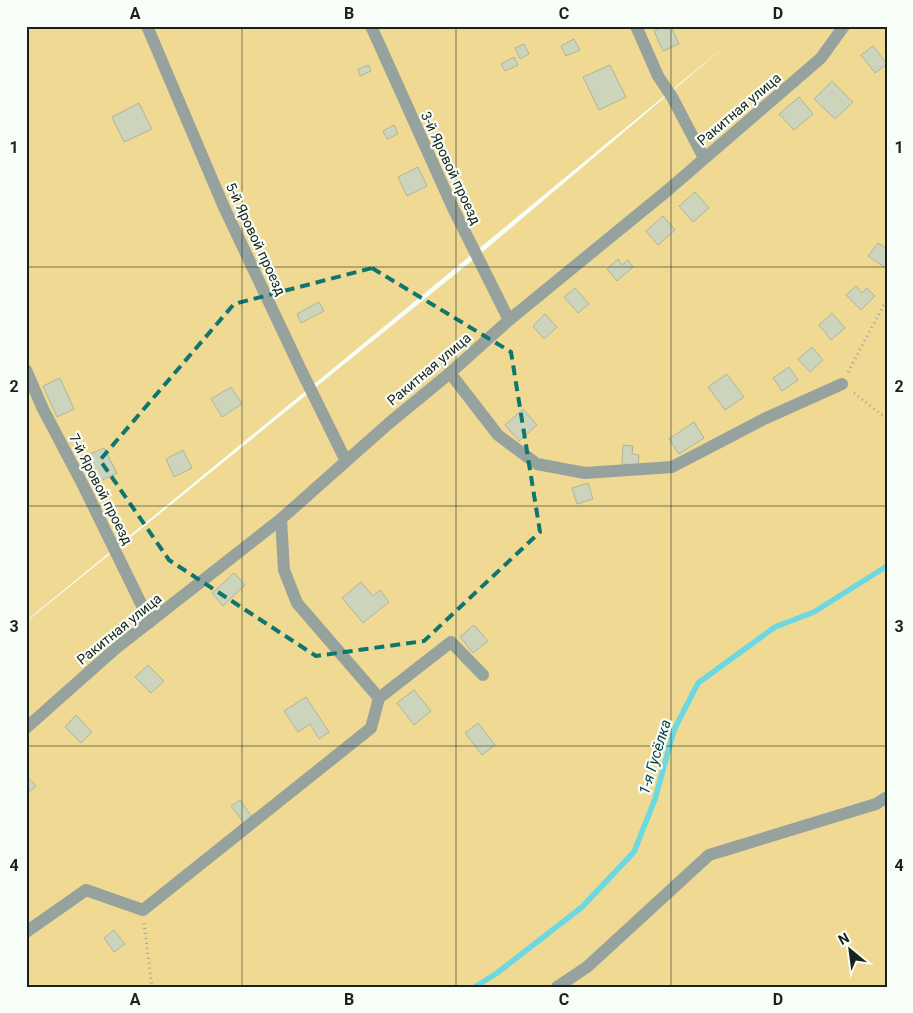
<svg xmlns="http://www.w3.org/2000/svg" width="913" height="1013" font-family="Roboto,sans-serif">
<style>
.green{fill:#f0d992}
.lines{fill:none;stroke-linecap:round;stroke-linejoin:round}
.stream{stroke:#6bd8e2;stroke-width:5.5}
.building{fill:#cdd4bc;stroke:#aeb59e}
.path{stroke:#9da59e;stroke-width:3;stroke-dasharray:1 4;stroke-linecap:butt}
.minor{stroke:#96a29e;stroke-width:12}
.marked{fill:none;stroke:#0f766e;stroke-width:4;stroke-dasharray:10 6;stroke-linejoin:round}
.grid{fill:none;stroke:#1b221b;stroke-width:1;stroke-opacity:0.55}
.labels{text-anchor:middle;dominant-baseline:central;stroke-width:4.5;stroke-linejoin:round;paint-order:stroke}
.street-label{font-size:14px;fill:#1b221b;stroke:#f6fef7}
.water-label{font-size:15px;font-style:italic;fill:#0e4145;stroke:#f6fef7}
.neatline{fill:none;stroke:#1b221b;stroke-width:2}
.grid-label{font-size:16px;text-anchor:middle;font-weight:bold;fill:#1b221b}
</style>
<rect width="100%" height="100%" fill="#f6fef7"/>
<!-- green -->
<path class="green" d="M26 26H887V987H26V622L479 255 730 42 26 621Z"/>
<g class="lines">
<!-- stream -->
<path class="stream" d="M475 987 497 973 582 907 634 852 655 799 674 730 698 683 775 627 814 612 887 566"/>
</g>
<!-- building -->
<g class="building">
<path d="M664 26H671L679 44 663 51 654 31Z"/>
<path d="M574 39 580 50 566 56 561 46Z"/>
<path d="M524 44 529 54 520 59 515 48Z"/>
<path d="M873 46 887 64 875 73 861 55Z"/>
<path d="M514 57 518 65 505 71 501 64Z"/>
<path d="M369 65 371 71 360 76 358 69Z"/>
<path d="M610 65 626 97 599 110 583 77Z"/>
<path d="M832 81 853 102 835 119 814 99Z"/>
<path d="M799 97 813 114 794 130 779 114Z"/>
<path d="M139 103 152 129 124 142 112 117Z"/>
<path d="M394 125 398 134 387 139 383 131Z"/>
<path d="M418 167 427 186 407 196 398 177Z"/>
<path d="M695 192 709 208 693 222 679 206Z"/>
<path d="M663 216 675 230 658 245 646 231Z"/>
<path d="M878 243 887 249V264L884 267 868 256Z"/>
<path d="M618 259 622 265 628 260 633 267 617 281 607 269Z"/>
<path d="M856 286 862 293 867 288 875 296 861 310 846 295Z"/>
<path d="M575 288 589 304 578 313 564 297Z"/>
<path d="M319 302 324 311 301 323 297 314Z"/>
<path d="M832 313 845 328 831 340 819 325Z"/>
<path d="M545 314 557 327 544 339 533 326Z"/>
<path d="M812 347 823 360 810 372 798 359Z"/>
<path d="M789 367 798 380 782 391 773 378Z"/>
<path d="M727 374 744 397 725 410 708 387Z"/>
<path d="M60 378 74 409 57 417 43 386Z"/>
<path d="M231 387 242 404 222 417 211 399Z"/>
<path d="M523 409 537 425 519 441 505 425Z"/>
<path d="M694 422 704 438 679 454 669 439Z"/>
<path d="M623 445 633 446 632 454 639 455 638 465 622 464Z"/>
<path d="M104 448 117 473 100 481 88 455Z"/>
<path d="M183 450 192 468 174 477 166 459Z"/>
<path d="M588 483 593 499 577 504 572 488Z"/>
<path d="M234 573 245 585 223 606 212 593Z"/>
<path d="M361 582 373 596 380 590 389 602 363 623 342 598Z"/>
<path d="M474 625 488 641 473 653 460 637Z"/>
<path d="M148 665 164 681 151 693 135 677Z"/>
<path d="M414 690 431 711 414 725 397 703Z"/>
<path d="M306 697 329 732 319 739 310 724 298 732 284 711Z"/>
<path d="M76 715 92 732 81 743 65 727Z"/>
<path d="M478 723 495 745 482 755 465 733Z"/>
<path d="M26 775 36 786 26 794Z"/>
<path d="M240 800 252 817 244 823 231 806Z"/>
<path d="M114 930 125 944 114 952 104 938Z"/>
</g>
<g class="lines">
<!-- path -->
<g class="path">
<path d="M848 372 887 299"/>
<path d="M854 393 887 419"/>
<path d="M144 923 152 987"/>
</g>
<!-- minor -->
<g class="minor">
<path d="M147 26 223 205 301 370 346 461"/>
<path d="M371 26 453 208 509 320"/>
<path d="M636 26 658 76 672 97 704 158"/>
<path d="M26 370 43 409 83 485 150 622"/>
<path d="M450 373 498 435 537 464 585 473 672 467 764 419 842 384"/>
<path d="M281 519 284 570 297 603 379 698 451 642 483 675"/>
<path d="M26 728 115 649 281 519 388 424 450 373 509 320 668 190 821 58 844 26"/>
<path d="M26 932 86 890 143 910 371 728 379 698"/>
<path d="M557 987 587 967 709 855 876 804 887 797"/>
</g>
</g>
<!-- marked area -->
<path class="marked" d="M372 268 511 352 540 532 424 641 316 656 169 560 100 460 234 304Z"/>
<!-- grid -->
<path class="grid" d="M242 26V987M456 26V987M671 26V987M26 267H887M26 506H887M26 746H887"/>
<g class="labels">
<!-- street labels -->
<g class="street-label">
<text transform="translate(739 109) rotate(-40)">Ракитная улица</text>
<text transform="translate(451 168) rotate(65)">3-й Яровой проезд</text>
<text transform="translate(256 239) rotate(65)">5-й Яровой проезд</text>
<text transform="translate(429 369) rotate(-40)">Ракитная улица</text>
<text transform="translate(101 489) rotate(63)">7-й Яровой проезд</text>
<text transform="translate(119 629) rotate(-39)">Ракитная улица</text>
</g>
<!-- water labels -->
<g class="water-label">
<text transform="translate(655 757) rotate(-73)">1-я Гусёлка</text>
</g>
</g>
<!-- border -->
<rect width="913" height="1013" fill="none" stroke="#f6fef7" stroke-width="55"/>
<!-- north arrow -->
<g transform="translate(850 950) rotate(331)" stroke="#f6fef7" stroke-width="4" paint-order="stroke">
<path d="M0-4L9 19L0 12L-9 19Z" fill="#1b221b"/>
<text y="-8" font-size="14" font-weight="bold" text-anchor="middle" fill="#1b221b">N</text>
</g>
<rect x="28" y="28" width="858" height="958" class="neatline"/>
<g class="grid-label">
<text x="135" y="19">A</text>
<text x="349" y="19">B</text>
<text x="564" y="19">C</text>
<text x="778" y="19">D</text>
<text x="14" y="153">1</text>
<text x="899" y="153">1</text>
<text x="14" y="392">2</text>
<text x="899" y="392">2</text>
<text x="14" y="632">3</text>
<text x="899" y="632">3</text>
<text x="14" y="871">4</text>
<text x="899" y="871">4</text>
<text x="135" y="1005">A</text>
<text x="349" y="1005">B</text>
<text x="564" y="1005">C</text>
<text x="778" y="1005">D</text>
</g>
</svg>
